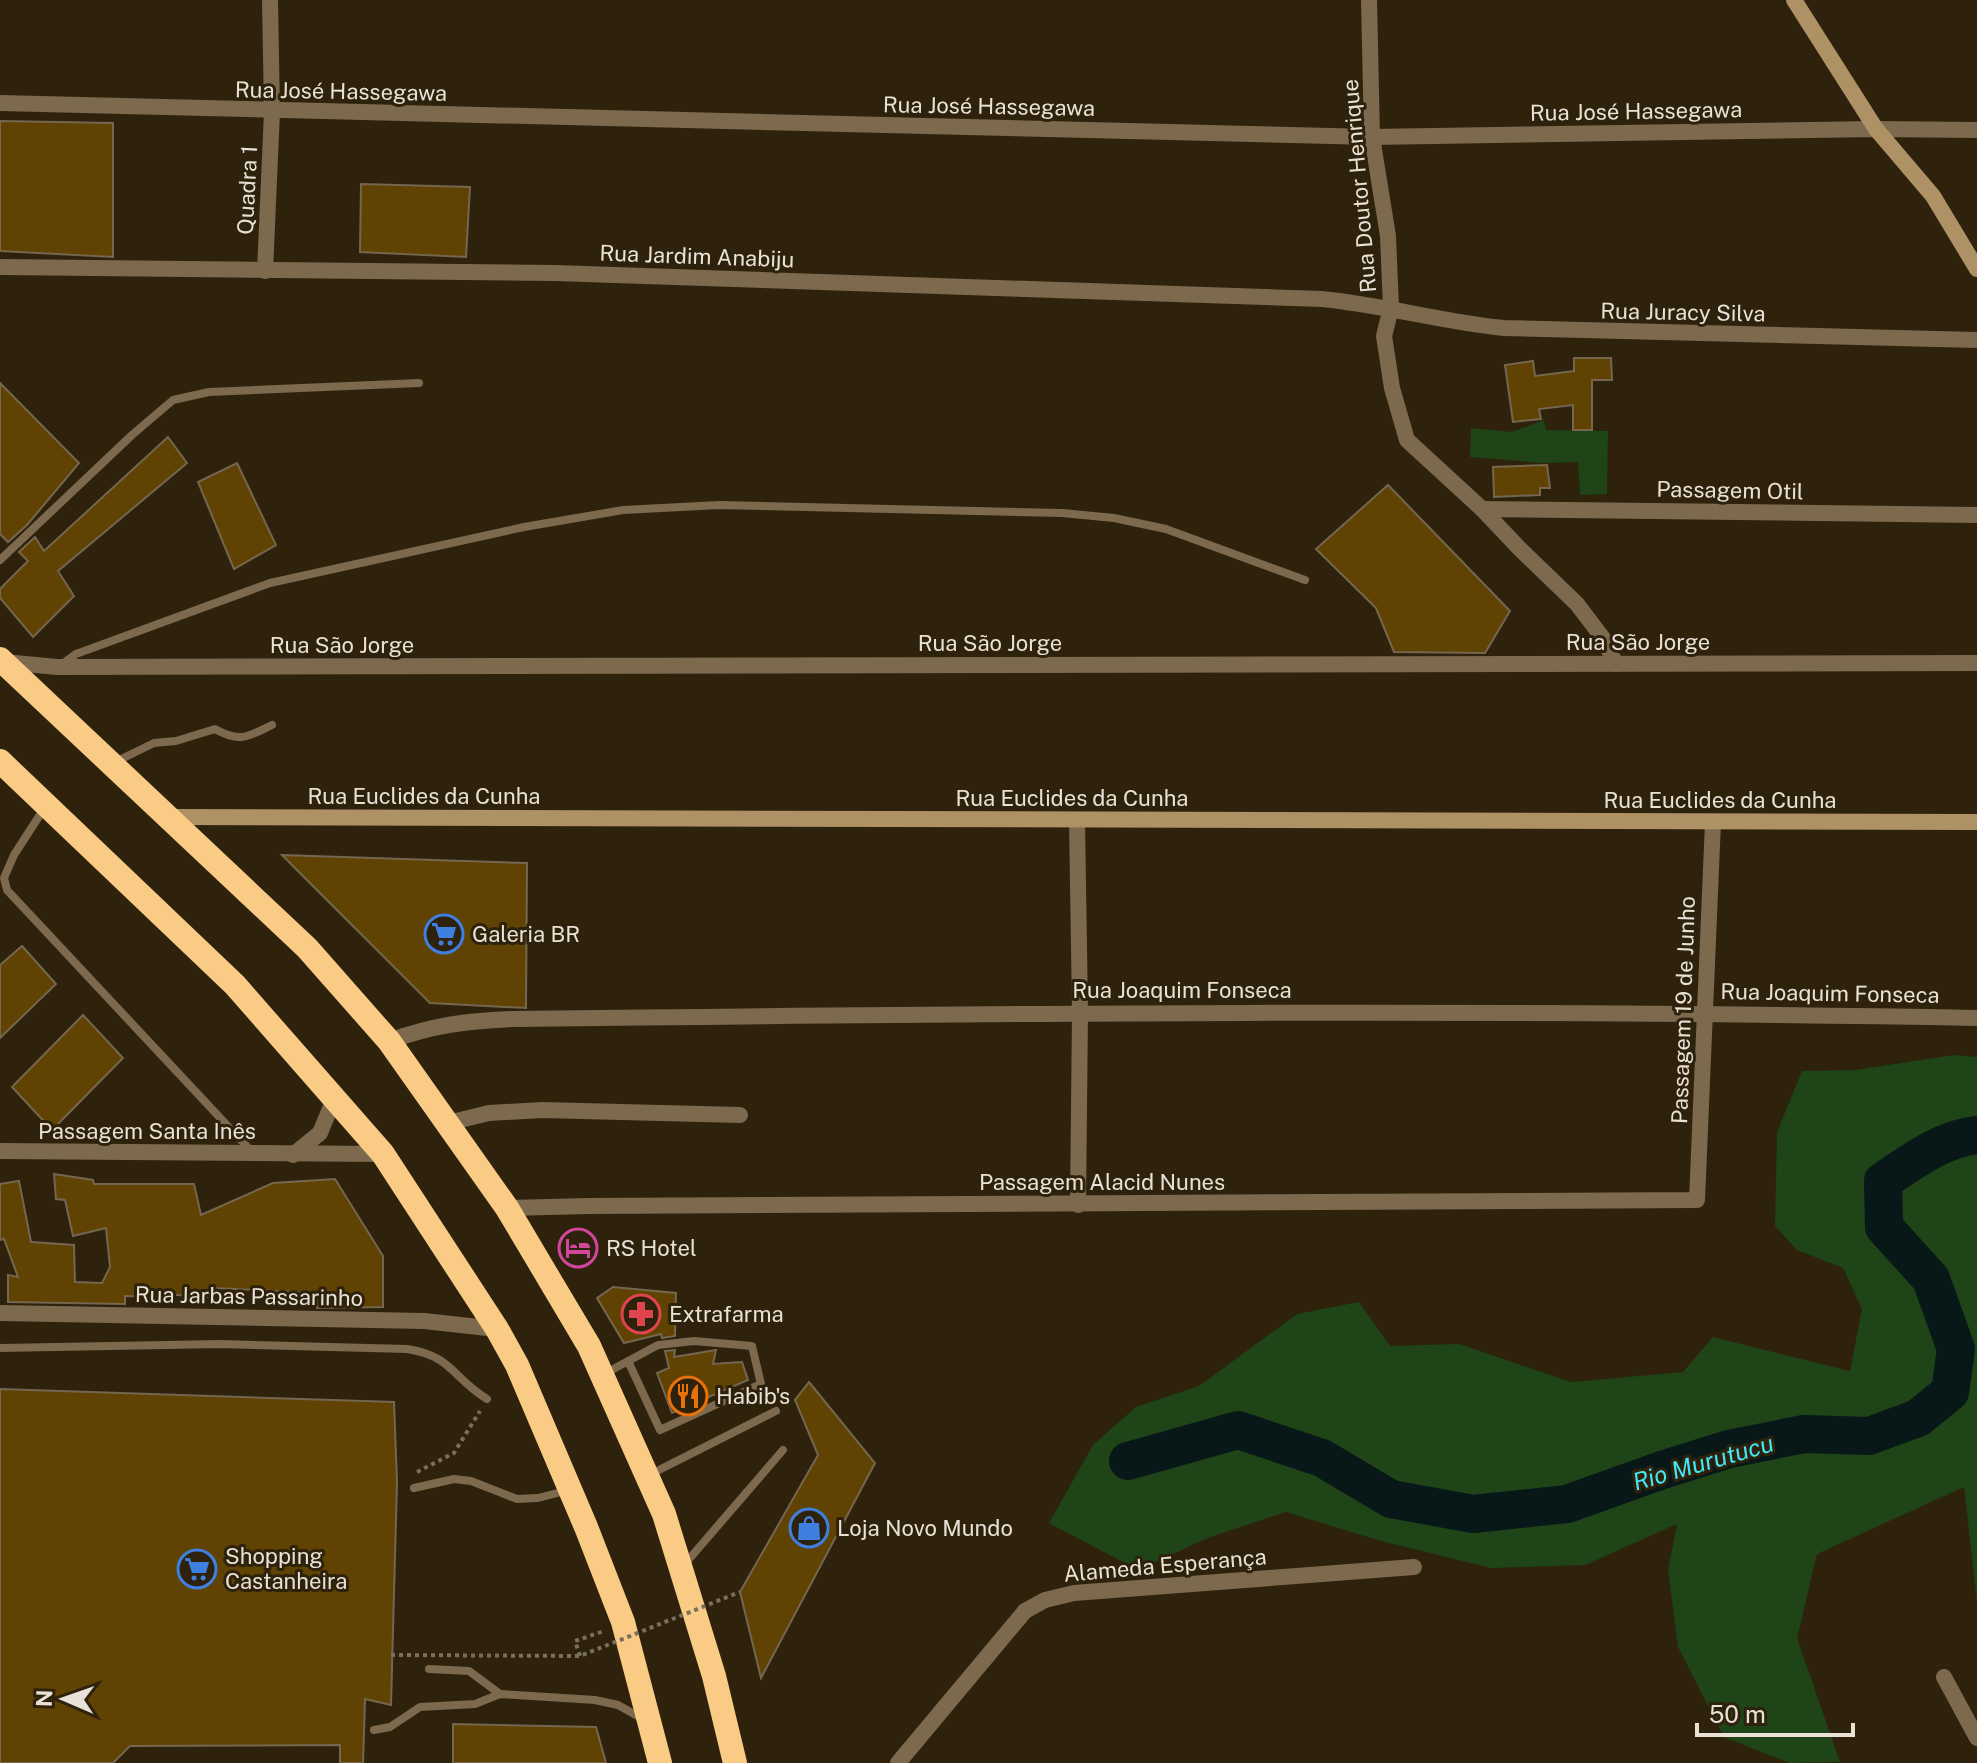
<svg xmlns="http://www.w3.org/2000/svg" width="1977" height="1763" font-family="'Public Sans',sans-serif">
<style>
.green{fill:#1e4417}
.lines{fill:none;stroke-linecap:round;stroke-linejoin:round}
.river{stroke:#081718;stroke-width:38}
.building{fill:#604303;stroke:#74664f;stroke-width:2}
.path{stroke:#796f5e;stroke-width:4;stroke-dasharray:4 4;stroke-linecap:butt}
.lane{stroke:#7c694e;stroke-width:8}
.street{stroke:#7c694e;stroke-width:16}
.secondary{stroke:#ae9165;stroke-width:16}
.highway{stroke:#f9cb84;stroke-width:24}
.path-bridge{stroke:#796f5e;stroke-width:4;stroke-dasharray:4 4;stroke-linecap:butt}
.labels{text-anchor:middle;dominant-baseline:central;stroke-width:6;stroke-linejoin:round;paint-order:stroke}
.street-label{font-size:22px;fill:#e9e1d5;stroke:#2e220d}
.poi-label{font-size:22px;fill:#e9e1d5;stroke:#2e220d;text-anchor:start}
.water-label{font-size:24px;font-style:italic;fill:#42e8f8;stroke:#2e220d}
</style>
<rect width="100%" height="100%" fill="#2e220d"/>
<!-- green -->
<g class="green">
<path d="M1544 420 1546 430 1608 431 1607 494 1580 495 1578 462 1543 463 1470 457 1471 428 1512 432Z"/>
<path d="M1954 1055 1977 1057V1602L1964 1487 1817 1554 1797 1638 1840 1762 1789 1763 1724 1737 1678 1647 1668 1570 1677 1524 1585 1565 1491 1568 1381 1541 1286 1512 1210 1537 1138 1570 1049 1523 1093 1445 1136 1407 1199 1386 1297 1314 1359 1302 1390 1346 1459 1344 1571 1382 1683 1372 1713 1337 1850 1371 1862 1309 1843 1268 1797 1250 1775 1226 1777 1132 1802 1071 1856 1070Z"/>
</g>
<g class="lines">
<!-- river -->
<path class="river" d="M1128 1461 1238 1430 1322 1458 1391 1499 1473 1514 1567 1504 1662 1470 1729 1449 1804 1434 1869 1436 1918 1418 1950 1392 1956 1349 1931 1279 1884 1227 1883 1181C1912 1162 1941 1139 1977 1135"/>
</g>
<!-- building -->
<g class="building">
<path d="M0 121 113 123V257L0 251Z"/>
<path d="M361 184 470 187 466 257 360 252Z"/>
<path d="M1574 358H1611L1612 380H1592V430H1573V405L1539 409 1541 419 1513 422 1505 365 1533 361 1535 376 1574 371Z"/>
<path d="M0 383 79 463 27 525 8 542 0 534Z"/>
<path d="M168 437 187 463 58 571 74 596 33 637 0 598V589L28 561 19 552 35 537 44 551Z"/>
<path d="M237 463 276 545 234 569 198 482Z"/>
<path d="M1547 465 1550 488H1540V495L1494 497 1493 467Z"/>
<path d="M1388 485 1510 611 1485 653 1394 652 1376 608 1316 549Z"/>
<path d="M282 855 527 863 526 1008 430 1003Z"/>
<path d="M22 946 56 984 0 1038V965Z"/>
<path d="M83 1015 123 1058 52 1130 12 1087Z"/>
<path d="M54 1174 93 1180 94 1184H194L201 1215 273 1183 335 1179 383 1256V1307L317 1308 316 1293 214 1288V1298L165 1294V1297L125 1296V1304L8 1302V1275L18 1277 4 1239 0 1240V1184L19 1181 31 1242 74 1245 75 1282 102 1283 110 1267 106 1228 73 1236 65 1200 56 1199Z"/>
<path d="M613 1287 676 1293 675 1336 662 1338 661 1334 624 1343 597 1298Z"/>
<path d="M675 1350 674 1357 716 1350 713 1364 742 1362 748 1380 672 1413 657 1373 669 1368 665 1351Z"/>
<path d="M809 1382 875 1463 761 1678 740 1592 818 1455 795 1400Z"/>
<path d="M0 1389 394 1402 397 1482 391 1705 365 1699 363 1763H340V1745L130 1746 113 1763H0Z"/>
<path d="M453 1724 596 1727 606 1763H453Z"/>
</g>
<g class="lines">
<!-- path -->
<g class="path">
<path d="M417 1472 454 1453 480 1411"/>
<path d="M580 1656 575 1641 604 1631"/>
</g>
<!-- lane -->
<g class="lane">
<path d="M0 560 132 435 173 400 209 392 419 383"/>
<path d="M61 665 76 654 270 583 524 527 623 510 719 505 1062 513 1114 518 1166 529 1305 580"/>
<path d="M115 762 154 743 176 741 215 729C240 743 247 737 272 725"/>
<path d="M45 807 14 855 4 878 7 890 253 1153"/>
<path d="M0 1348 220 1344 407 1349C453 1356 452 1378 487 1399"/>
<path d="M606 1373 658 1345 694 1341 752 1346 761 1384 660 1430 628 1361"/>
<path d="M651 1474 776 1411"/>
<path d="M414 1488 454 1479 471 1481 517 1499 538 1498 569 1490"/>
<path d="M684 1565 783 1450"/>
<path d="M429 1669 469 1671 500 1694"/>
<path d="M374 1730 390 1727 420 1707 475 1704 500 1694 595 1700 618 1705 641 1718"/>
</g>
<!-- street -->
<g class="street">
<path d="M1369 0 1372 137 1388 236 1391 308 1384 336 1392 388 1407 440 1482 509 1520 549 1577 604 1602 637 1616 664"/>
<path d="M0 103 1372 137 1876 129 1977 130"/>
<path d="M0 267 555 273 1322 299C1384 305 1442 322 1504 328L1977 340"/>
<path d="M265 271 272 112 270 0"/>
<path d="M1482 509 1977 515"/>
<path d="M4 662 57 667 1977 663"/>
<path d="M1077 820 1080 1012 1078 1205"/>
<path d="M389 1041C434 1025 465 1021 513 1019 1001 1013 1489 1009 1977 1018"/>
<path d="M448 1123 489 1113 542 1110 740 1115"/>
<path d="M0 1151 383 1154"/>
<path d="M293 1155 320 1133 334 1099"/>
<path d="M507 1208 588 1206 1697 1200 1713 822"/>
<path d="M0 1313 424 1321 497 1329"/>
<path d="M1944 1677 1977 1738"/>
<path d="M898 1763 1025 1611 1045 1600 1074 1593 1414 1567"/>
</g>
<!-- secondary -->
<g class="secondary">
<path d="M1794 0 1876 129 1933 196 1977 269"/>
<path d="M166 817 1977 822"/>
</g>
<!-- highway -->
<g class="highway">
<path d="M0 659 307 948 389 1041 507 1208 589 1346 664 1514 714 1676 735 1763"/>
<path d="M0 761 235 985 383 1154 497 1329 517 1365 586 1527 623 1622 660 1763"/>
</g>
<!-- path-bridge -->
<path class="path-bridge" d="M391 1655 580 1656 740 1592"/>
</g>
<!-- icons -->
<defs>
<symbol id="supermarket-ring" viewBox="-11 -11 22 22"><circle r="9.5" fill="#2e220d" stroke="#3f7fe0" stroke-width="1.5"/><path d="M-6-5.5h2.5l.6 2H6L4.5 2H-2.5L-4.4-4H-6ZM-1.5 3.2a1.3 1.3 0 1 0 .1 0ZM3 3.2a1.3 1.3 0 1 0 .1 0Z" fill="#3f7fe0"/></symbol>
<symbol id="hotel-ring" viewBox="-11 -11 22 22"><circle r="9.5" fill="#2e220d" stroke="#d1479c" stroke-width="1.5"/><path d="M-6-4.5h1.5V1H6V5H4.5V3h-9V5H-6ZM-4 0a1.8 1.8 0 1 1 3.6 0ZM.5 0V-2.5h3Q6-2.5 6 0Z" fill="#d1479c"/></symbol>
<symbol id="pharmacy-ring" viewBox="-11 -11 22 22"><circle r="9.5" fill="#2e220d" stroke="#e0444e" stroke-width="1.5"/><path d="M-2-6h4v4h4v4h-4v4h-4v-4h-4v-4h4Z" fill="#e0444e"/></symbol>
<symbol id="restaurant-ring" viewBox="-11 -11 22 22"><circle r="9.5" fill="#2e220d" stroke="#e8710a" stroke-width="1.5"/><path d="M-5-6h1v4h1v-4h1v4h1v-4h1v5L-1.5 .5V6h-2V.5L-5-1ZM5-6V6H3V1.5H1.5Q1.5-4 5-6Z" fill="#e8710a"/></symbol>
<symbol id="shop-ring" viewBox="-11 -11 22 22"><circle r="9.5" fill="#2e220d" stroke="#3f7fe0" stroke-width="1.5"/><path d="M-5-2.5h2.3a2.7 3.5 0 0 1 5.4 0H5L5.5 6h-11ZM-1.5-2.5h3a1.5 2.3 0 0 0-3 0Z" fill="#3f7fe0"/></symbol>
</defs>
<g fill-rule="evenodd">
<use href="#supermarket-ring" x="422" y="912" width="44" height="44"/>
<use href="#hotel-ring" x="556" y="1226" width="44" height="44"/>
<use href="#pharmacy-ring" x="619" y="1292" width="44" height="44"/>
<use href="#restaurant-ring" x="666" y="1374" width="44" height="44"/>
<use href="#shop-ring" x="787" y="1506" width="44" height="44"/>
<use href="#supermarket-ring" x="175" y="1547" width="44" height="44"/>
</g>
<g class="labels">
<!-- street labels -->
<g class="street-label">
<text transform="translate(341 91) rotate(1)">Rua José Hassegawa</text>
<text transform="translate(989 106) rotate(1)">Rua José Hassegawa</text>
<text transform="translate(1636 111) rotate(-1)">Rua José Hassegawa</text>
<text transform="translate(1359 186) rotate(-95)">Rua Doutor Henrique</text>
<text transform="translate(247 190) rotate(-87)">Quadra 1</text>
<text transform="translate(697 256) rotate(2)">Rua Jardim Anabiju</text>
<text transform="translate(1683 312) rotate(1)">Rua Juracy Silva</text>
<text transform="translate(1730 490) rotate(1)">Passagem Otil</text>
<text x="1638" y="642">Rua São Jorge</text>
<text x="990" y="643">Rua São Jorge</text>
<text x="342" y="645">Rua São Jorge</text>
<text x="424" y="796">Rua Euclides da Cunha</text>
<text x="1072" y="798">Rua Euclides da Cunha</text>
<text x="1720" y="800">Rua Euclides da Cunha</text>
<text x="1182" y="990">Rua Joaquim Fonseca</text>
<text transform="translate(1830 993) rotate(1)">Rua Joaquim Fonseca</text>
<text transform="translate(1683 1010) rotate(-88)">Passagem 19 de Junho</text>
<text x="147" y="1131">Passagem Santa Inês</text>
<text x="1102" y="1182">Passagem Alacid Nunes</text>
<text transform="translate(249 1296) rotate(1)">Rua Jarbas Passarinho</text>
<text transform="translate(1165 1565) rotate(-5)">Alameda Esperança</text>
</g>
<!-- poi labels -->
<g class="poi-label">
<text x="472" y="934">Galeria BR</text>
<text x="606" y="1248">RS Hotel</text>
<text x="669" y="1314">Extrafarma</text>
<text x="716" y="1396">Habib's</text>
<text x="837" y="1528">Loja Novo Mundo</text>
<text x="225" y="1556">Shopping<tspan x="225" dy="25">Castanheira</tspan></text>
</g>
<!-- water labels -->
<g class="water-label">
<text transform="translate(1703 1462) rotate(-16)">Rio Murutucu</text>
</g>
</g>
<!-- north arrow -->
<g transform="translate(64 1699) rotate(272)" stroke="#2e220d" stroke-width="6" paint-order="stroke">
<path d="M0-6L14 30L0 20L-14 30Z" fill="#e9e1d5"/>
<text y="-12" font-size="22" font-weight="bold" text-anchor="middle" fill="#e9e1d5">N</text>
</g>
<!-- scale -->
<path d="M1697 1723v12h156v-12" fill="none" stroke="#e9e1d5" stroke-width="4"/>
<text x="1709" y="1723" font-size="24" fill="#e9e1d5" stroke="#2e220d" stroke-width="6" paint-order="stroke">50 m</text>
</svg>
